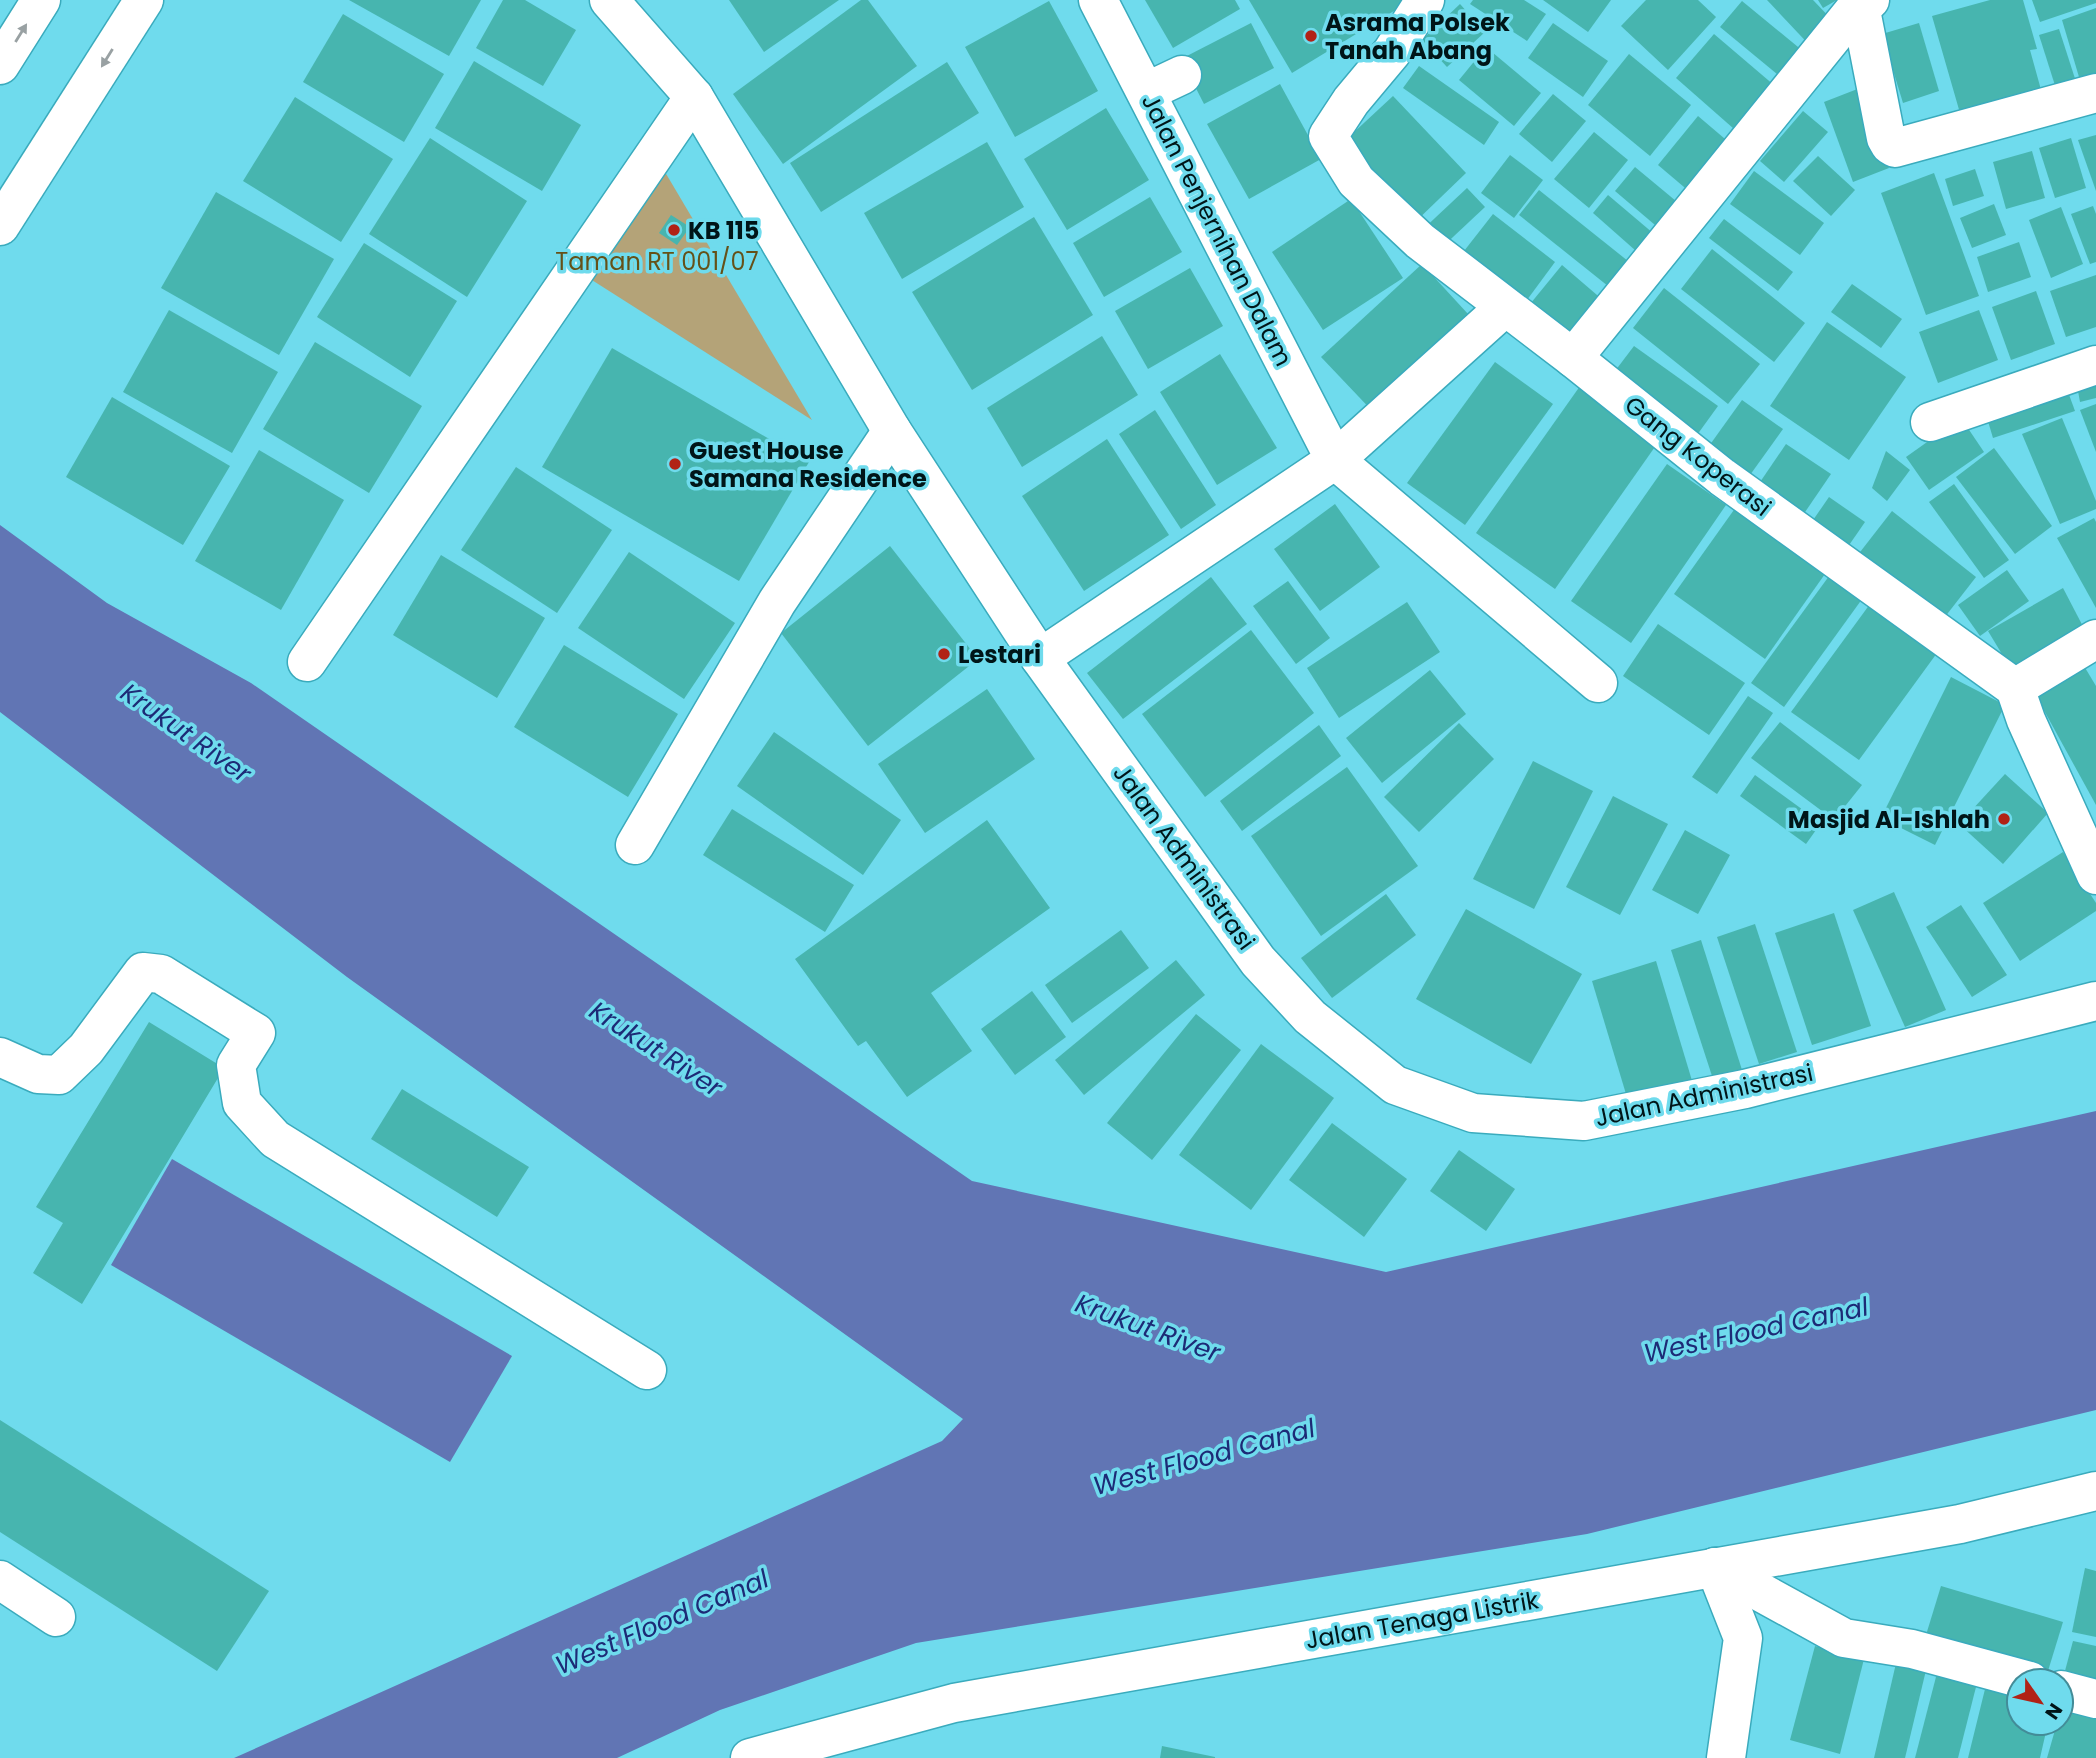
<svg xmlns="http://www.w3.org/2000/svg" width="2096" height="1758" font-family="Poppins,sans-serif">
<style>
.green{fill:#b4a378}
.water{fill:#6175b4}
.building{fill:#47b5af}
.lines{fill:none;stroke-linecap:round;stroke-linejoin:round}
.minor-casing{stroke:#3aabbd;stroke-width:41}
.major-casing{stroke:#3aabbd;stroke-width:41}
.minor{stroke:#fff;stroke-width:38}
.major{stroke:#fff;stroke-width:38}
.oneway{fill:#99a1a3}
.poi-dot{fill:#b12216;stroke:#6fdbed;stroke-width:2.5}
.labels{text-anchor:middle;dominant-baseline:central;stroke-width:7;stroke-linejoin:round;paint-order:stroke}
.poi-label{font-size:24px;font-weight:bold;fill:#001518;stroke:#6fdbed;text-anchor:start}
.street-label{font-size:24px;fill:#001518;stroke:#6fdbed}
.park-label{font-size:24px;fill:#655118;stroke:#6fdbed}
.water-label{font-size:26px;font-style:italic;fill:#1d2b76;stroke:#6fdbed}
</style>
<rect width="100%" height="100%" fill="#6fdbed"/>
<!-- green -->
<path class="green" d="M662 167 812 420 584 275Z"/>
<!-- water -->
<g class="water">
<path d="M0 525 107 603 251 683 972 1181 1386 1272 2096 1111V1410L1587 1534 916 1643 720 1710 617 1758H234L942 1441 963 1419 347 977 0 712Z"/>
<path d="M172 1159 512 1356 450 1462 111 1265Z"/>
</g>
<!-- building -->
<g class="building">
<path d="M349 0H481L449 56Z"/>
<path d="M503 0H525L576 30 543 86 476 48Z"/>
<path d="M729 0H839L764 52Z"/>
<path d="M861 0H868L917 66 783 164 733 94Z"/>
<path d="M1145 0H1235L1240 9 1173 48Z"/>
<path d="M1249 0H1412L1292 73Z"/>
<path d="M1473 0H1524L1546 14 1527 41 1470 4Z"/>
<path d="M1543 0H1611L1588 32Z"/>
<path d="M1646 0H1698L1716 17 1668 70 1621 26Z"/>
<path d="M1767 0H1813L1836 24 1815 51Z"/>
<path d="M1818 0H1837L1823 8Z"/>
<path d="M1990 0H2023L2037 49 2030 50 2043 97 1962 120 1932 16Z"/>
<path d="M2032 0H2096V3L2040 22Z"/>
<path d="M1049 1 1098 91 1015 137 965 47Z"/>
<path d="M1742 1 1809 56 1789 84 1720 27Z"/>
<path d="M1460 4 1485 32 1447 67 1422 40Z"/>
<path d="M2096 8V82L2082 87 2062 20Z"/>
<path d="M343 14 444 74 404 142 303 82Z"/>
<path d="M1251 23 1274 68 1204 104 1181 59Z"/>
<path d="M1553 23 1608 61 1583 97 1528 58Z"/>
<path d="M1919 23 1939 91 1903 103 1882 34Z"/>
<path d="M2059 29 2079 91 2059 98 2039 35Z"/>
<path d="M1714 34 1781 91 1742 136 1676 78Z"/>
<path d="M1486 47 1541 93 1514 126 1459 80Z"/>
<path d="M1629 54 1691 105 1650 156 1588 105Z"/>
<path d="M474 61 581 125 542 191 435 128Z"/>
<path d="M947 62 979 113 821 212 790 163Z"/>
<path d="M1419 66 1499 122 1484 145 1403 88Z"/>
<path d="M1280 84 1321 159 1249 199 1207 124Z"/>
<path d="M1860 88 1889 168 1853 182 1824 102Z"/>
<path d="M1553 94 1586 121 1552 162 1519 134Z"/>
<path d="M1393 96 1466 173 1411 226 1337 148Z"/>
<path d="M295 97 393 159 341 242 243 181Z"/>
<path d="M1106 108 1149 180 1067 230 1024 159Z"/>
<path d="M1803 111 1828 132 1784 182 1760 161Z"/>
<path d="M1698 116 1738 150 1697 198 1658 165Z"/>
<path d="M1594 132 1628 160 1589 208 1554 179Z"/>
<path d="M2096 135V191L2078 140Z"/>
<path d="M430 138 527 201 467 297 369 234Z"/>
<path d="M2071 138 2086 188 2055 198 2039 148Z"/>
<path d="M987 142 1024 207 902 279 864 213Z"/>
<path d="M2032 151 2045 198 2006 209 1993 162Z"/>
<path d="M1510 155 1543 180 1514 218 1481 193Z"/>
<path d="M1818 156 1855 190 1831 216 1793 181Z"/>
<path d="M1635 167 1688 211 1668 236 1615 191Z"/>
<path d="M1975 169 1984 196 1953 206 1945 179Z"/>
<path d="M1754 171 1824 223 1800 255 1730 204Z"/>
<path d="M1934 173 1979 296 1926 315 1881 193Z"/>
<path d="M1467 188 1485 207 1437 252 1419 233Z"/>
<path d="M1539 190 1638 269 1618 294 1519 215Z"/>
<path d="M216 192 334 259 279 355 161 288Z"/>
<path d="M1608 195 1660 239 1644 258 1593 213Z"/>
<path d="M1150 197 1182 252 1104 297 1073 243Z"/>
<path d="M1351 199 1403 278 1323 330 1272 252Z"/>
<path d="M1994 204 2006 235 1972 248 1960 218Z"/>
<path d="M2093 206 2096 214V262L2090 264 2071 214Z"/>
<path d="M2061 207 2083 264 2051 278 2029 220Z"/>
<path d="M1493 214 1555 262 1521 308 1457 260Z"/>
<path d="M671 215 690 227 677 245 659 233Z"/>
<path d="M1034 217 1093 315 972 390 912 292Z"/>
<path d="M1724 219 1793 272 1778 291 1709 238Z"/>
<path d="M2019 242 2031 277 1988 292 1977 257Z"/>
<path d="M364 243 457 301 410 377 317 317Z"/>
<path d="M1712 249 1805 323 1774 362 1681 289Z"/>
<path d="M1422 264 1480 327 1377 416 1321 357Z"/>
<path d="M1562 265 1604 301 1576 344 1526 309Z"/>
<path d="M1190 268 1223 326 1148 369 1115 311Z"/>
<path d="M2096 275V327L2066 337 2050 291Z"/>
<path d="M1852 284 1902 319 1881 348 1831 312Z"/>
<path d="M1664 288 1760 364 1728 404 1633 328Z"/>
<path d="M2036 291 2055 344 2011 360 1992 307Z"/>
<path d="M169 310 278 372 232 453 123 392Z"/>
<path d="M1979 310 1998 360 1938 383 1919 332Z"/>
<path d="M1827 322 1906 377 1849 460 1770 406Z"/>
<path d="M1102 336 1138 395 1022 467 987 408Z"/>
<path d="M315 342 422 406 369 493 263 429Z"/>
<path d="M1634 346 1718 406 1697 435 1612 375Z"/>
<path d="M612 348 809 462 739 581 542 467Z"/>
<path d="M1220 354 1277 448 1217 485 1160 392Z"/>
<path d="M1495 362 1553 404 1465 525 1407 483Z"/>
<path d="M2096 373V398L2080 402 2076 380Z"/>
<path d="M1585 379 1664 434 1555 589 1476 533Z"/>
<path d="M2064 381 2075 411 1993 438 1984 408Z"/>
<path d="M112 397 230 466 183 545 66 477Z"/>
<path d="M1742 400 1783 429 1745 482 1704 453Z"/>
<path d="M2096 404V452L2080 410Z"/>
<path d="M1155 410 1216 505 1181 529 1119 434Z"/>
<path d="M1961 418 1984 452 1929 490 1906 457Z"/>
<path d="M2062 418 2096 501V509L2060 524 2022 434Z"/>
<path d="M1107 439 1169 535 1084 591 1022 496Z"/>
<path d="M1786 444 1831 474 1801 518 1756 488Z"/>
<path d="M1994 448 2052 526 2015 554 1956 477Z"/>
<path d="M259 450 344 500 281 610 195 561Z"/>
<path d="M1886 451 1910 470 1887 501 1872 488Z"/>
<path d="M1667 464 1726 505 1631 643 1571 601Z"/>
<path d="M516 467 612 530 557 613 461 550Z"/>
<path d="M1954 484 2009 560 1984 578 1929 502Z"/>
<path d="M1829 497 1865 522 1845 551 1809 526Z"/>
<path d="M1741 500 1832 564 1765 659 1674 594Z"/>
<path d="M1335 504 1380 567 1320 611 1274 549Z"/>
<path d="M1892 511 1976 577 1941 622 1857 556Z"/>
<path d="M2094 518 2096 522V608L2057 538Z"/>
<path d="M890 546 978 659 868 746 781 633Z"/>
<path d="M629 552 735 623 684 699 578 628Z"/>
<path d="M441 555 545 618 497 698 393 635Z"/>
<path d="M2007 570 2029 601 1980 636 1958 605Z"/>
<path d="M1832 572 1865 595 1784 707 1751 683Z"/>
<path d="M1211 577 1247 624 1123 719 1087 673Z"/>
<path d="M1288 581 1330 638 1296 664 1253 606Z"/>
<path d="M2063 588 2089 638 2017 679 1988 631Z"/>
<path d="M1407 602 1440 652 1339 718 1307 668Z"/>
<path d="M1870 604 1937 653 1859 760 1791 712Z"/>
<path d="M1658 624 1745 683 1709 735 1623 676Z"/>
<path d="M1251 630 1314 713 1205 797 1142 714Z"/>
<path d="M564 645 678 714 628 797 514 727Z"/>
<path d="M2084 666 2096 686V805L2035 694Z"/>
<path d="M1430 670 1466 714 1382 783 1346 738Z"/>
<path d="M1951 677 2005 705 1935 845 1881 818Z"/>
<path d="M987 689 1035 759 925 833 878 764Z"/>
<path d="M1748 696 1773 713 1717 794 1692 777Z"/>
<path d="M1780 722 1862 785 1834 820 1751 758Z"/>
<path d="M1459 723 1494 759 1419 832 1384 797Z"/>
<path d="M1319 725 1341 756 1242 831 1220 801Z"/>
<path d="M774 732 901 820 863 875 737 786Z"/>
<path d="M1533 761 1593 791 1534 909 1473 879Z"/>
<path d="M1347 767 1418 866 1321 936 1251 836Z"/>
<path d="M2005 774 2048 813 2003 864 1959 824Z"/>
<path d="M1755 775 1821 823 1806 844 1740 796Z"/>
<path d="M1613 796 1668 824 1620 915 1566 887Z"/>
<path d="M732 809 854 885 825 932 703 855Z"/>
<path d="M987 820 1050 908 931 993 972 1051 907 1097 866 1041 858 1046 795 959Z"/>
<path d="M1685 830 1730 855 1698 914 1652 890Z"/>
<path d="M2063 852 2096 903V911L2020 961 1983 903Z"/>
<path d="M1894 892 1946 1010 1905 1027 1853 910Z"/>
<path d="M1386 894 1416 935 1332 998 1301 958Z"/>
<path d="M1961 905 2007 975 1972 997 1926 927Z"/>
<path d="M1466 909 1582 974 1531 1064 1416 999Z"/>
<path d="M1834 913 1871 1026 1812 1045 1775 933Z"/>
<path d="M1755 924 1797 1052 1759 1064 1717 937Z"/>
<path d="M1121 930 1149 968 1072 1023 1045 985Z"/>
<path d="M1701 940 1742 1070 1713 1079 1671 950Z"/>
<path d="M1176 960 1205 995 1084 1095 1055 1060Z"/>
<path d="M1656 961 1693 1084 1629 1104 1592 981Z"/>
<path d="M1032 991 1066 1037 1015 1075 981 1029Z"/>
<path d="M1196 1014 1241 1050 1152 1160 1107 1123Z"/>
<path d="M149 1022 224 1068 82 1304 33 1273 63 1223 36 1207Z"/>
<path d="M1261 1044 1334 1098 1251 1210 1179 1155Z"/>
<path d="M402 1089 529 1167 497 1217 371 1139Z"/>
<path d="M1332 1123 1407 1179 1364 1237 1289 1180Z"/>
<path d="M1459 1150 1515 1189 1486 1231 1430 1191Z"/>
<path d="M0 1420 269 1591 217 1671 0 1532Z"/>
<path d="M2085 1568 2096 1571V1637L2072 1632Z"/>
<path d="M1941 1586 2063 1622 2048 1671 1926 1635Z"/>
<path d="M2073 1641 2096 1646V1691L2062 1682Z"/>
<path d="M1815 1646 1864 1659 1840 1754 1790 1740Z"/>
<path d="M1897 1659 1927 1666 1905 1758H1874Z"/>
<path d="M1937 1673 1977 1683 1958 1758H1915Z"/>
<path d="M1987 1681 2019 1688V1723H2048L2040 1758H1968Z"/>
<path d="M2061 1706 2096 1712V1758H2047L2057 1723H2061Z"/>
<path d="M1162 1746 1215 1757V1758H1160Z"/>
</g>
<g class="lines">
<defs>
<g id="minor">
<path d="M609 0 694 97 892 431 1040 658 1258 961 1310 1017 1395 1085 1473 1113 1584 1121 1745 1089 2096 1001"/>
<path d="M1425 0 1392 52 1351 101 1328 136 1356 181 1420 241 1573 358 1722 477 2015 688 2026 720 2096 875"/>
<path d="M1859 0 1886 138 1890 145 1895 148 2096 93"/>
<path d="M1146 92 1182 75"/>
<path d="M1505 307 1335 460 1598 683"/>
<path d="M1573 358 1860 3 1870 0"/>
<path d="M1930 422 2096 365"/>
<path d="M1040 658 1335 460 1098 0"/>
<path d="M307 662 694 97"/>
<path d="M2015 688 2096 639"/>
<path d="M635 845 777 602 892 431"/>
<path d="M0 1057 38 1074 59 1075 86 1049 143 972 161 974 256 1033 236 1065 242 1103 275 1139 647 1370"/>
<path d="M1715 1567 1844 1638 1912 1649 2030 1681"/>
<path d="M1715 1567 1743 1638 1726 1758"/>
<path d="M0 1580 56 1617"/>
<path d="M2061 1690 2096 1699"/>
<path d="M750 1758 954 1703 1960 1524 2096 1491"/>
</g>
<g id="major">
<path d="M0 65 41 0"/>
<path d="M0 226 144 0"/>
</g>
</defs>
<!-- minor casing -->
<use href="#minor" class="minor-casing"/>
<!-- major casing -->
<use href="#major" class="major-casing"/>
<!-- minor -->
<use href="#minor" class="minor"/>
<!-- major -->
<use href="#major" class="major"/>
</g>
<!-- one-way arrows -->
<defs><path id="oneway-solid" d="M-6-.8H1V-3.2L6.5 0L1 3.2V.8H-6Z" transform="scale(1.75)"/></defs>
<g class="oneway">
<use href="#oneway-solid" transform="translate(21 33) rotate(-58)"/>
<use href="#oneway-solid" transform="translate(107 58) rotate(122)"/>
</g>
<!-- markers -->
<g class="poi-dot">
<circle cx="1311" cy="36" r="7"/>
<circle cx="674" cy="230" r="7"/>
<circle cx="675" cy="464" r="7"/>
<circle cx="944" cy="654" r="7"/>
<circle cx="2004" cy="819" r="7"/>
</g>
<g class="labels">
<!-- poi labels -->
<g class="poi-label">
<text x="1325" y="22">Asrama Polsek<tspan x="1325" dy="28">Tanah Abang</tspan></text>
<text x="688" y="230">KB 115</text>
<text x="689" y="450">Guest House<tspan x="689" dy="28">Samana Residence</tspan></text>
<text x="958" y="654">Lestari</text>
<text x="1990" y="819" text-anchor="end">Masjid Al-Ishlah</text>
</g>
<!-- street labels -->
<g class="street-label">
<text transform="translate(1217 230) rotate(63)">Jalan Penjernihan Dalam</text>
<text transform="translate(1698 456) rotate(38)">Gang Koperasi</text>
<text transform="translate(1184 857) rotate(54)">Jalan Administrasi</text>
<text transform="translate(1704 1095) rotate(-12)">Jalan Administrasi</text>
<text transform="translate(1422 1620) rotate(-10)">Jalan Tenaga Listrik</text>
</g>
<!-- park labels -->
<g class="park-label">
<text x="657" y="261">Taman RT 001/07</text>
</g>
<!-- water labels -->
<g class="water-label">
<text transform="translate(186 733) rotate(35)">Krukut River</text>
<text transform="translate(656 1049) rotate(33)">Krukut River</text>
<text transform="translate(1148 1328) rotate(20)">Krukut River</text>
<text transform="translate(1756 1330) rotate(-12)">West Flood Canal</text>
<text transform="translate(1204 1457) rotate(-15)">West Flood Canal</text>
<text transform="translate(662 1622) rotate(-23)">West Flood Canal</text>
</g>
</g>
<!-- north arrow -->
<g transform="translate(2040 1702) rotate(124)"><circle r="33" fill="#6fdbed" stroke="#438c98" stroke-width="2"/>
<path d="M0-5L12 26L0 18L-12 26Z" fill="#b12216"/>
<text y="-10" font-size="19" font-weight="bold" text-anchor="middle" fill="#001518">N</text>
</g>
</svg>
